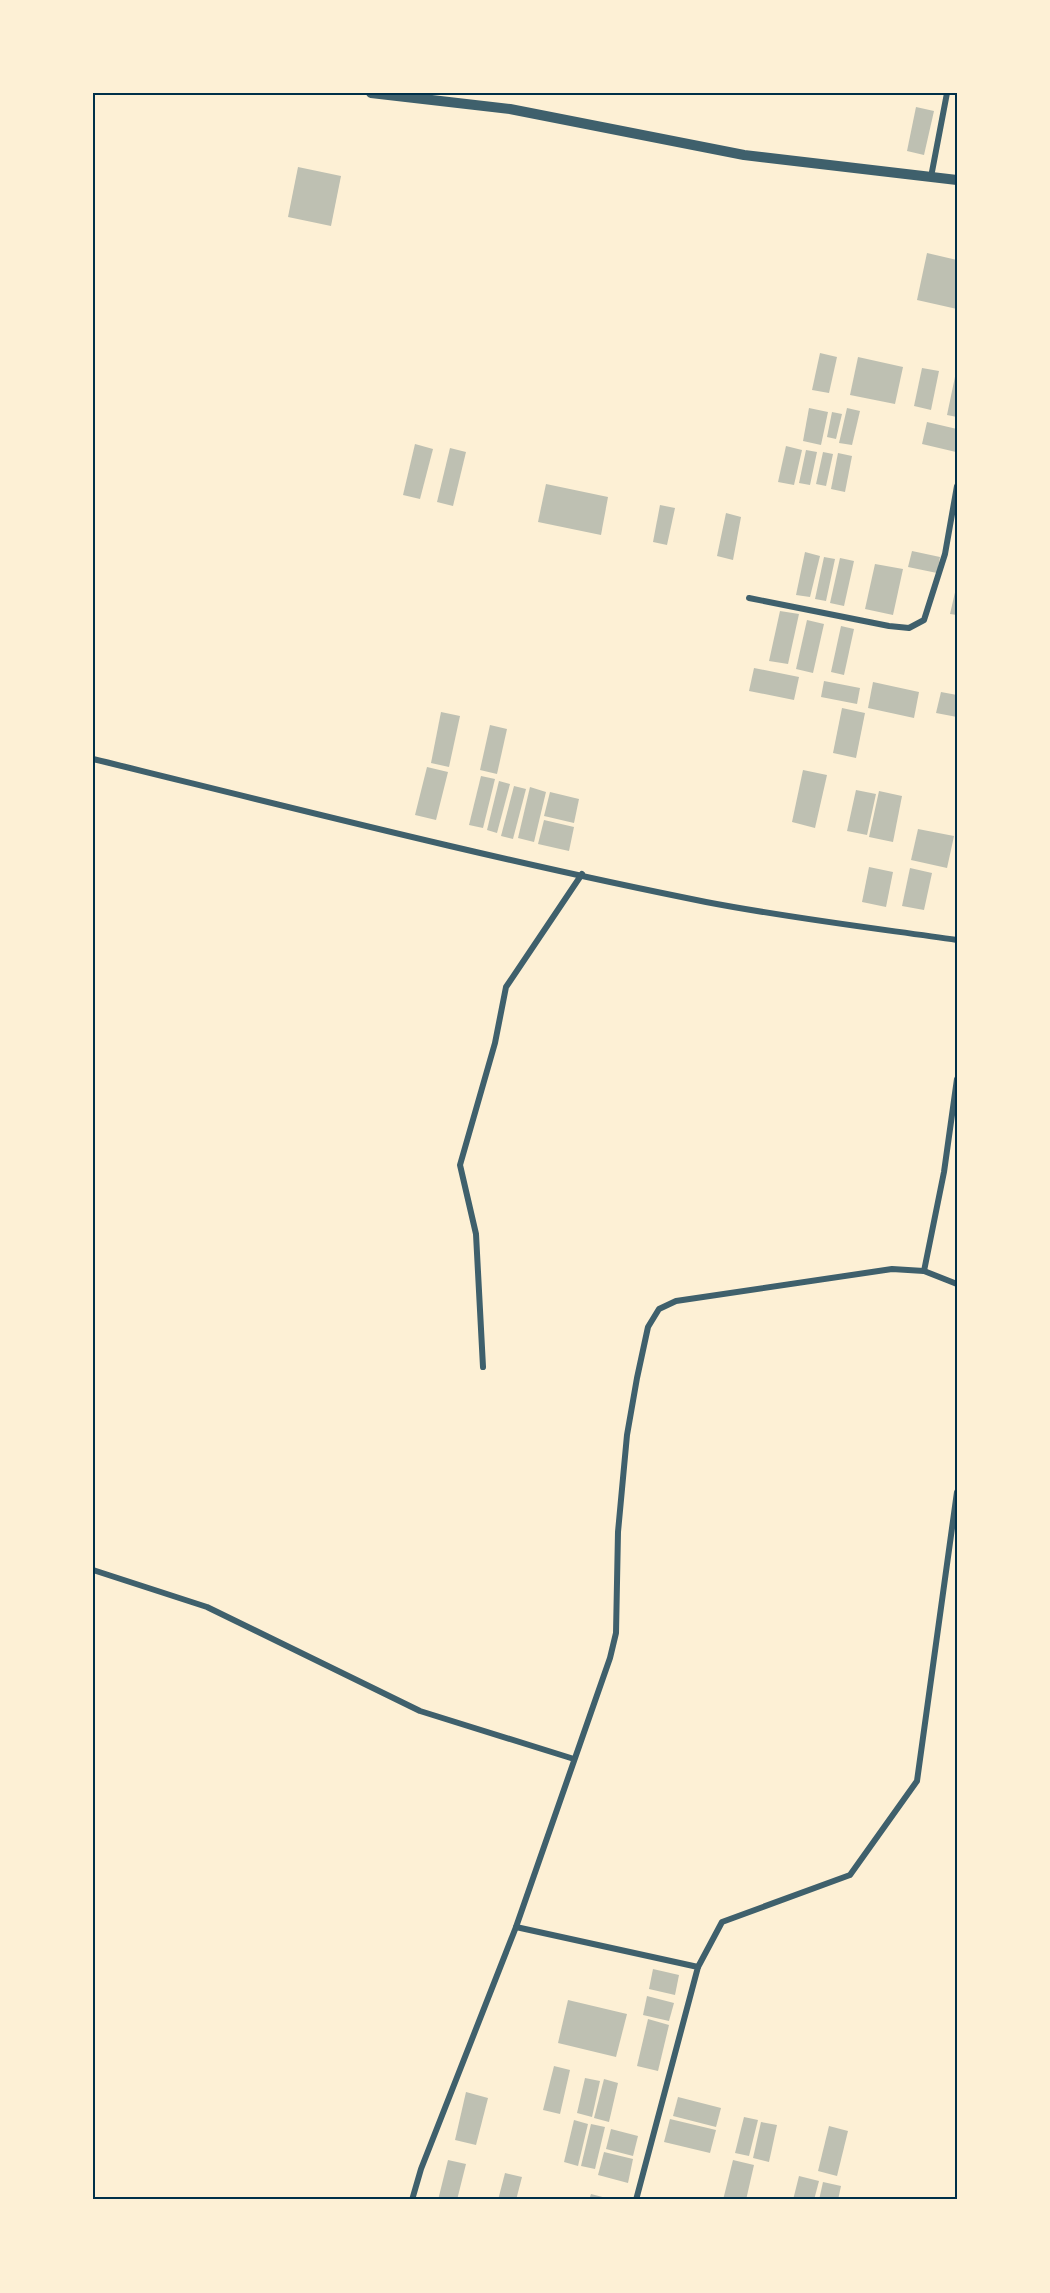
<svg xmlns="http://www.w3.org/2000/svg" width="1050" height="2293" font-family="Commissioner,sans-serif">
<style>
.building{fill:#bec0b2}
.lines{fill:none;stroke-linecap:round;stroke-linejoin:round}
.minor{stroke:#3f606c;stroke-width:6}
.tertiary{stroke:#3f606c;stroke-width:10}
.neatline{fill:none;stroke:#003049;stroke-width:2}
</style>
<rect width="100%" height="100%" fill="#fdf0d5"/>
<!-- building -->
<g class="building">
<path d="M916 107 934 111 924 155 907 151Z"/>
<path d="M298 167 341 176 331 226 288 217Z"/>
<path d="M927 253 957 260V309L917 300Z"/>
<path d="M820 353 837 357 829 393 812 390Z"/>
<path d="M858 357 903 367 895 404 850 395Z"/>
<path d="M922 368 939 371 931 410 914 406Z"/>
<path d="M956 372H957V417L947 415Z"/>
<path d="M809 408 828 412 821 445 803 441Z"/>
<path d="M847 408 860 411 852 445 839 443Z"/>
<path d="M832 412 842 414 836 439 827 437Z"/>
<path d="M927 422 957 429 956 452 922 444Z"/>
<path d="M415 444 433 449 420 499 403 495Z"/>
<path d="M786 446 802 450 794 485 778 482Z"/>
<path d="M450 448 466 452 453 506 437 502Z"/>
<path d="M806 450 817 452 810 485 799 483Z"/>
<path d="M823 452 833 454 826 486 816 484Z"/>
<path d="M838 453 852 456 845 492 831 489Z"/>
<path d="M546 484 608 497 601 535 538 522Z"/>
<path d="M660 505 675 508 667 545 653 542Z"/>
<path d="M726 513 741 517 733 560 717 556Z"/>
<path d="M912 551 940 557 937 573 908 567Z"/>
<path d="M805 552 820 556 810 597 796 595Z"/>
<path d="M824 557 835 559 826 601 815 599Z"/>
<path d="M840 558 854 561 844 606 830 603Z"/>
<path d="M875 564 903 569 893 615 865 609Z"/>
<path d="M956 588H957V615L950 614Z"/>
<path d="M780 611 799 614 788 664 769 661Z"/>
<path d="M807 620 824 624 813 673 796 669Z"/>
<path d="M841 626 854 629 844 675 831 672Z"/>
<path d="M754 668 799 677 794 700 749 691Z"/>
<path d="M824 681 860 688 857 704 821 697Z"/>
<path d="M873 682 919 692 914 718 868 708Z"/>
<path d="M941 692 957 695V717L936 713Z"/>
<path d="M842 708 865 713 856 758 833 753Z"/>
<path d="M441 712 460 716 449 767 431 763Z"/>
<path d="M490 725 507 729 497 774 480 770Z"/>
<path d="M427 767 448 772 436 820 415 815Z"/>
<path d="M803 770 827 775 815 828 792 822Z"/>
<path d="M481 776 495 779 483 828 469 825Z"/>
<path d="M499 781 510 784 497 833 487 830Z"/>
<path d="M514 786 526 789 513 839 501 836Z"/>
<path d="M530 787 546 792 534 842 518 838Z"/>
<path d="M856 790 876 794 867 835 847 831Z"/>
<path d="M879 791 902 796 893 842 869 837Z"/>
<path d="M550 792 579 799 574 823 544 816Z"/>
<path d="M544 820 574 827 569 851 538 844Z"/>
<path d="M918 829 954 836 947 868 911 860Z"/>
<path d="M869 867 893 872 886 907 862 902Z"/>
<path d="M910 868 932 873 924 910 902 906Z"/>
<path d="M653 1969 679 1975 675 1995 649 1989Z"/>
<path d="M647 1996 674 2003 669 2021 643 2015Z"/>
<path d="M568 2000 627 2014 616 2057 558 2043Z"/>
<path d="M648 2019 669 2025 658 2071 637 2066Z"/>
<path d="M554 2066 570 2070 560 2114 543 2110Z"/>
<path d="M585 2078 600 2081 592 2117 577 2113Z"/>
<path d="M604 2079 618 2083 609 2122 594 2118Z"/>
<path d="M466 2092 488 2098 476 2145 455 2140Z"/>
<path d="M678 2097 721 2108 716 2127 673 2116Z"/>
<path d="M744 2117 758 2120 749 2156 735 2153Z"/>
<path d="M670 2119 716 2130 710 2153 664 2142Z"/>
<path d="M574 2120 588 2124 578 2166 564 2162Z"/>
<path d="M761 2122 777 2125 769 2162 753 2158Z"/>
<path d="M591 2124 605 2127 595 2169 581 2166Z"/>
<path d="M829 2126 848 2131 837 2176 818 2171Z"/>
<path d="M611 2129 638 2136 633 2156 606 2149Z"/>
<path d="M604 2152 633 2159 628 2183 598 2175Z"/>
<path d="M448 2160 466 2164 457 2200H438Z"/>
<path d="M733 2160 754 2165 746 2200H723Z"/>
<path d="M505 2173 522 2177 516 2200H498Z"/>
<path d="M799 2176 819 2181 814 2200H793Z"/>
<path d="M823 2182 841 2186 838 2200H819Z"/>
<path d="M591 2194 610 2199V2200H589Z"/>
</g>
<g class="lines">
<!-- minor -->
<g class="minor">
<path d="M931 177 947 93"/>
<path d="M749 598 889 626 909 628 924 620 945 554 957 486"/>
<path d="M93 759C297 809 500 861 706 902 789 918 873 928 957 940"/>
<path d="M924 1271 944 1172 957 1079"/>
<path d="M483 1367 476 1234 460 1165 495 1043 506 987 582 874"/>
<path d="M93 1570 207 1607 420 1711 574 1759"/>
<path d="M698 1967 722 1922 850 1875 917 1781 957 1492"/>
<path d="M412 2200 421 2169 516 1927"/>
<path d="M636 2200 698 1967 516 1927 610 1658 616 1633 618 1532 627 1435 637 1378 648 1327 659 1309 676 1301 892 1269 924 1271 957 1284"/>
</g>
<!-- tertiary -->
<path class="tertiary" d="M371 93 510 109 744 155 957 180"/>
</g>
<!-- border -->
<rect width="1050" height="2293" fill="none" stroke="#fdf0d5" stroke-width="189"/>
<rect x="94" y="94" width="862" height="2104" class="neatline"/>
</svg>
